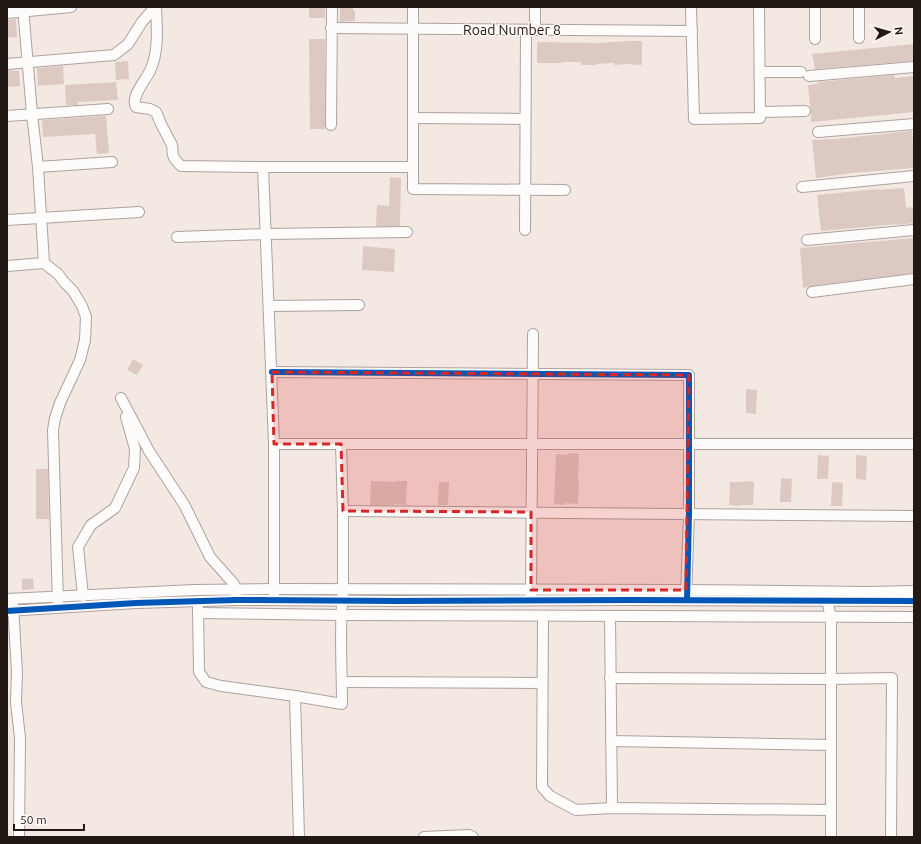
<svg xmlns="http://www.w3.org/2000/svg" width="921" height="844" font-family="Ubuntu,sans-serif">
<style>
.building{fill:#dccac2}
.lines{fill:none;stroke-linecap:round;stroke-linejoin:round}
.minor-casing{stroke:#aca29e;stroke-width:12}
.minor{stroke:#fdfcfb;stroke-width:10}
.cycleway-casing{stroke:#fcf6f4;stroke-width:8}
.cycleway{stroke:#0057b8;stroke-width:6}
.marked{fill:#d62828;fill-opacity:0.2;stroke:#d62828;stroke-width:3;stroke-dasharray:8 5;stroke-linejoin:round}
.labels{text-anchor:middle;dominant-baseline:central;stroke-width:3;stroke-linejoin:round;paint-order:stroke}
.street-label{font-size:14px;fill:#221814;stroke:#fcf6f4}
</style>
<rect width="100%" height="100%" fill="#f4e8e3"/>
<!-- building -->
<g class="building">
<rect x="309" y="7" width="16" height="11"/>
<path d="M340 7H353V10H355V21L340 22Z"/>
<path d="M16 19 17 37 7 38V20Z"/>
<path d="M309 39H325V129H310Z"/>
<path d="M628 41H642V65L626 64 614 65V63L596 64V65H581V62H563V63H537V42L598 43Z"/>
<path d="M914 44V61L815 69 812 54Z"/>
<path d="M128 61 129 79 116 80 115 62Z"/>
<path d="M63 66 64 84 38 86 37 68Z"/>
<path d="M7 70 19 71 20 86 8 87Z"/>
<path d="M894 75 895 78 914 76V112L811 122V110L810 107 808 85 818 84 817 82Z"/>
<path d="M116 82 118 100 78 102V105H66L65 85Z"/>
<path d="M106 116 109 153 97 154 95 134 43 137 42 120Z"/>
<path d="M912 131 914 156V168L852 173 816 178 812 140 835 139Z"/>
<path d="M390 177 401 178 400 226H376L377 205 389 206Z"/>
<path d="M904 188 906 208 914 207V223L897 225V224L821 231 817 195 879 189V190Z"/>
<path d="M914 238V273L811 286 808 287 803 288 800 248Z"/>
<path d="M363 246 395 249 394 272 362 270Z"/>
<path d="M133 359 143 365 137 375 127 370Z"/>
<path d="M746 389 757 390 756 414 746 413Z"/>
<path d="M568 453 579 454 578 480H579L578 504 565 503V505L554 504 556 454 568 455Z"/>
<path d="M818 455 829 456 828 479H817Z"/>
<path d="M856 455 867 456 866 480 856 479Z"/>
<path d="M36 469H48L49 519H36Z"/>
<path d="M781 478 792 479 791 502H780Z"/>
<path d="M371 481 396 482 397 481H407L406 505 394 504V505H370Z"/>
<path d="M743 481 754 482 753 505H740V506L729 505 730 482H743Z"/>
<path d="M439 482H449L448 505H438Z"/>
<path d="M832 482 843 483 842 506H831Z"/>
<path d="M33 578 34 589 22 590V579Z"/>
</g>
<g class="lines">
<defs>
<g id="minor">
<path d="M23 7 32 114 38 167 44 263"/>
<path d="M156 7C157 28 159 52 150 71 145 81 130 97 136 107L150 109 156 112 161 124 172 145C173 149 172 152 173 155 174 159 178 163 181 166L263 167H413"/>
<path d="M413 7V189L565 190"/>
<path d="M535 7V30"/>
<path d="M691 7 694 119 760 118 759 7"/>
<path d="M815 7V39"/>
<path d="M859 7V38"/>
<path d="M7 13 71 7"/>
<path d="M331 28 692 31"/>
<path d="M7 64 114 55 128 44 142 22 155 7"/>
<path d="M760 72H801"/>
<path d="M809 76 914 67"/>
<path d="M760 112 805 111"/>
<path d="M7 116 108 109"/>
<path d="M413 118 525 119"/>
<path d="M331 125 332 7"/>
<path d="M818 132 914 124"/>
<path d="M38 167 112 162"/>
<path d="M263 167 274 444V595"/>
<path d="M802 187 914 176"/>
<path d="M7 220 139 212"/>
<path d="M525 230 526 30"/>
<path d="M177 237 266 234 407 232"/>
<path d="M807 240 914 230"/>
<path d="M7 266 44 263 58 274 64 282 73 291 82 306 86 317 85 340 80 360 60 403 55 418 53 430 58 604"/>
<path d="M812 292 914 279"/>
<path d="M269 306 359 305"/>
<path d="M272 372 689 375V514L686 595"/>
<path d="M121 398 149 451 185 506 210 557 234 584 236 595"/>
<path d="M274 444H914"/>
<path d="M343 511 914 516"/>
<path d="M826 595 831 618V679L892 678 891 837"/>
<path d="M83 596 78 547 91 525 115 508 134 468 135 449 126 417"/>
<path d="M531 596 533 334"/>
<path d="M7 599 194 590 275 589 686 590 868 592 914 591"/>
<path d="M13 605 17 672 16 702 20 738 19 837"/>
<path d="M198 607 199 672 206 682 221 686 295 696 299 837"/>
<path d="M7 611 136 603 236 600 397 601 630 600 914 601"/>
<path d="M198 613 342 615 914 617"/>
<path d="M543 616 542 787 550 796 576 810 612 808 831 810"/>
<path d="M610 616 612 808"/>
<path d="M610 678 831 679V837"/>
<path d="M342 682 542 683"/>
<path d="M295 696 342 704C342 666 339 627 343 590V511L341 444"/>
<path d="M611 741 831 745"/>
<path d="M424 837 469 835 473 837"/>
</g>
</defs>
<!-- minor casing -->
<use href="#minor" class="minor-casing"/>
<!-- minor -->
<use href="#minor" class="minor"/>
<defs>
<g id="cycleway">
<path d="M272 372 689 375V514L687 600"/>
<path d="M7 611 136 603 236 600 397 601 630 600 914 601"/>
</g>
</defs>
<!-- cycleway casing -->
<use href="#cycleway" class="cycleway-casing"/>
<!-- cycleway -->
<use href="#cycleway" class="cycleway"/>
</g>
<!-- marked area -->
<path class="marked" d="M272 372 689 375 686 590H531V512L343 511 341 444H274Z"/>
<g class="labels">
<!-- street labels -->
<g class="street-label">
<text x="512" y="30">Road Number 8</text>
</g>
</g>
<!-- border -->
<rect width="921" height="844" fill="none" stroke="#221814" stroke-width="16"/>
<!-- north arrow -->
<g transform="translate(889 32) rotate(84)" stroke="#fcf6f4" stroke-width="3" paint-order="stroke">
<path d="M0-3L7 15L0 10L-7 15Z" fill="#221814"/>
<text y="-6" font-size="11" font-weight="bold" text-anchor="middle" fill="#221814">N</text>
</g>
<!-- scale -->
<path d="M14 824v6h70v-6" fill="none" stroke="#221814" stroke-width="2"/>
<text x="20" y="824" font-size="12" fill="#221814" stroke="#fcf6f4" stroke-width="3" paint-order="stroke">50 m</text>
</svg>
